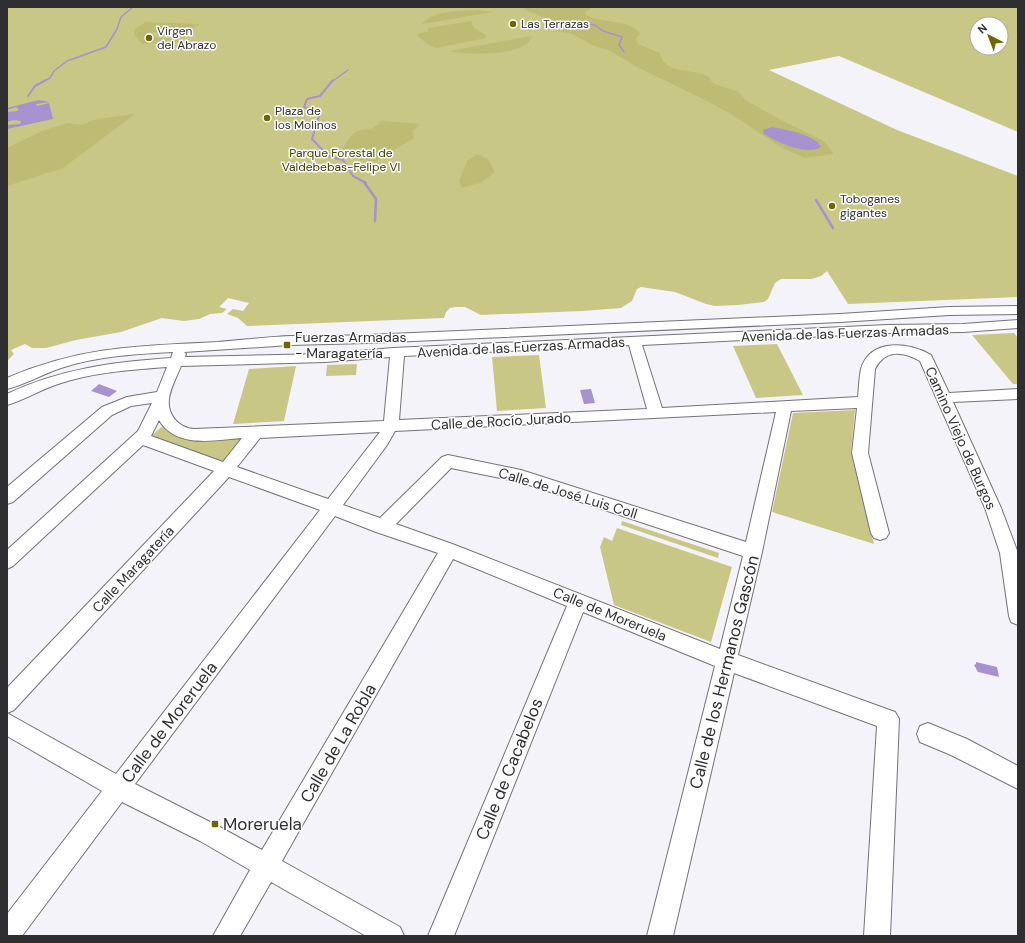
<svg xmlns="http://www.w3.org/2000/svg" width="1025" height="943" font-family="'DM Sans',sans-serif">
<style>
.green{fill:#c9c785;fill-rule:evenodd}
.forest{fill:#bebb74}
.water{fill:#a791cf}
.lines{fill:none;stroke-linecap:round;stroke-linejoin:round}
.stream-far2{stroke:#a791cf;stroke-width:1.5}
.stream-far1{stroke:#a791cf;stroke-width:2}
.stream{stroke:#a791cf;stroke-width:2.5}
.minor-casing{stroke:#747278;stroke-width:2}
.minor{fill:#fff;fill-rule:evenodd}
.poi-dot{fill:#6d6700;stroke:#fff;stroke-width:1.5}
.labels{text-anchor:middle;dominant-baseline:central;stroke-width:3;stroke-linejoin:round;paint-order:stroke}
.far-poi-label{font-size:12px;fill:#2f2e31;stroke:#fff;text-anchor:start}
.far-park-label{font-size:12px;fill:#413d03;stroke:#fff}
.street-label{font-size:14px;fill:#2f2e31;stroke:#fff}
.poi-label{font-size:14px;fill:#2f2e31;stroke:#fff;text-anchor:start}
.near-street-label{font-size:17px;fill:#2f2e31;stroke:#fff}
.near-poi-label{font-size:17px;fill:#2f2e31;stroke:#fff;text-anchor:start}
</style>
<rect width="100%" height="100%" fill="#f5f3fa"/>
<!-- green -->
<g class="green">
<path d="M7 7H1018V132L839 56 769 70 897 130 1018 176V297L848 304 827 271 821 276 812 279H781L775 283 768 299 764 302 738 305 715 306 706 304 675 292 641 287 637 289 632 301 621 308 582 311 481 315 465 307H456L450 308 446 312 444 318 247 326 238 318 227 314 233 309 243 311 249 303 228 298 219 307 227 309 222 313 210 314 199 319 184 321 162 318 121 332 76 340 46 348H32L25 344 11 350 14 354 7 361ZM977 24H1001V48H977Z"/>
<path d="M1014 333 1018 338V384H1013L972 335Z"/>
<path d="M777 344 803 395 756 398 733 346Z"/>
<path d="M539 355 546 408 497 411 492 357Z"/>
<path d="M357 364 356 375 326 376 327 365Z"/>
<path d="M296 366 284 421 233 424 249 369Z"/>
<path d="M855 410 851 452 874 544 772 512 793 413Z"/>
<path d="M164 425 240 436 245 439 224 463 152 437 153 434Z"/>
<path d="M622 521 719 553 718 558 621 525Z"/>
<path d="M617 528 732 567 711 642 614 605 600 547 604 537 612 541Z"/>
</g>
<!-- forest -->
<g class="forest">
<path d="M526 7H594L586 11 585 14C596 24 631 18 640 34L636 39 638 44 660 53C663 75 696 68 709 77L711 81 714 84 737 91 747 101 781 120 824 141 834 154 805 158 782 148 731 114 703 99 637 67 610 51 592 45 572 34 557 31 560 30 549 22 550 20 525 10H527L523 8Z"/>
<path d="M475 10 494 12 422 24C433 10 459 11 475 10Z"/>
<path d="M471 21 474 28 487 36 485 37 486 38 436 48 427 44 418 36V34L428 31V28Z"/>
<path d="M146 22 200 24 193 28 145 33 160 38 175 39 180 42 142 44 134 34 135 29Z"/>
<path d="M532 36C525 58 466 55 449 51Z"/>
<path d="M135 114 63 168 7 186V148L42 131 68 123 81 125 97 119Z"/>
<path d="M382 121 421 124 413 130 414 138 376 161 358 160 343 149C352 133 353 130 372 129Z"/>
<path d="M477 154 488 159 495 172 482 182 462 188 459 181 468 160Z"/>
</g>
<!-- water -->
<g class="water">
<path d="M39 100 49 102 36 104 37 106 49 103 53 119 7 129V125L20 124 21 121 14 120 7 122V112L17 111 19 109 16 107 7 110V108Z"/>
<path d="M772 127C785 130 815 134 821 147 807 156 777 142 764 134L763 130Z"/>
<path d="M99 384 117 391 109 397 91 391Z"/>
<path d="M591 389 595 403 584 404 580 390Z"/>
<path d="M976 662 997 667 999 677 978 672 974 665 976 664Z"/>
</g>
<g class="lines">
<!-- stream-far2 -->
<g class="stream-far2">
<path d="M571 23 595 25 603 31 622 37 619 45 624 52"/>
<path d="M44 81 50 78 54 71 67 61 106 47 117 29 121 17 133 7"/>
<path d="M333 81 348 70"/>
</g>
<!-- stream-far1 -->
<g class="stream-far1">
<path d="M333 80 320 96 307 99 304 107 320 113 312 139 328 156 343 160 353 176 366 183"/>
<path d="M28 96 35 86 46 80"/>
</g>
<!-- stream -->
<g class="stream">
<path d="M364 182 376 199 375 221"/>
<path d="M816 200 833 228"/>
</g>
<defs>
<g id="minor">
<path d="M1018 306V314L949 315 840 322 367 343 290 345 184 352 186 354 185 357 325 354 393 348 888 325 963 324 1018 320V328L963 332 888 333 642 345 662 408 858 397C859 388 859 378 861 369 870 338 909 342 931 355L949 393 1018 389V399L953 402 1001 508 1018 553V625L1011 622 1009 616 1000 553 985 508 920 361C903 351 885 349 875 369L868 453 889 533 886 538 880 540 874 538 871 533 852 453 857 408 791 411 762 552 738 655 895 712 899 719 890 936H864L877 726 734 673 673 936H647L715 666 583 612 454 936H428L567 606 453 559 282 861 400 927 404 936H366L271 882 240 936H213L250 870 200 841 122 802 22 936H7V914L102 791 7 736V713L116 774 320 510 229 477 14 710 7 713V688L214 471 143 445 13 566 7 569V550L138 431 152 403 131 406 112 415 13 502 7 504V487L102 407 127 397 157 392 167 367C130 370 93 372 58 384 40 390 24 400 7 405V394C59 369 113 362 171 358L173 352C136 354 97 356 61 368 43 374 26 384 7 389V378C81 346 140 346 218 342 242 340 267 337 291 336 316 335 342 336 367 335L840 314 949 307ZM629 345 647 409 399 420 404 356ZM390 357 384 421 194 429C179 428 167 415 169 399 170 389 177 376 181 366L325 362ZM776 412 746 542 521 470 448 455 442 457 380 518 343 505 387 445 395 431ZM159 420C176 449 215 440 242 438L223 462 151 436ZM380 432 328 499 237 467 260 438ZM451 468 520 482 743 556 720 649 455 545 396 524ZM335 516 376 532 438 553 262 850 216 825 135 784Z"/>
<path d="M928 723 967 739 1018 766V789L951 755 920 742 917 734 920 726Z"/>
</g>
</defs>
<!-- minor casing -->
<use href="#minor" class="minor-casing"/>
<!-- minor -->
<use href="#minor" class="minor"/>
</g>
<!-- markers -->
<g class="poi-dot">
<circle cx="513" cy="24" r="4"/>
<circle cx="149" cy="38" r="4"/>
<circle cx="267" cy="118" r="4"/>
<circle cx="832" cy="206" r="4"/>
<rect x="283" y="341" width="8" height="8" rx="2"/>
<rect x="211" y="820" width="8" height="8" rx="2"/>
</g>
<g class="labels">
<!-- far-poi labels -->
<g class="far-poi-label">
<text x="521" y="24">Las Terrazas</text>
<text x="157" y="31">Virgen<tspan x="157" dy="14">del Abrazo</tspan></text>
<text x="275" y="111">Plaza de<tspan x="275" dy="14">los Molinos</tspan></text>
<text x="840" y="199">Toboganes<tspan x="840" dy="14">gigantes</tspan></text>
</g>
<!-- far-park labels -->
<g class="far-park-label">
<text x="341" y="153">Parque Forestal de<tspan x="341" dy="14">Valdebebas-Felipe VI</tspan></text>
</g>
<!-- street labels -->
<g class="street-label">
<text transform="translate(845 333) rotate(-2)">Avenida de las Fuerzas Armadas</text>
<text transform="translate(521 347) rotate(-3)">Avenida de las Fuerzas Armadas</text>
<text transform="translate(501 421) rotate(-3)">Calle de Rocío Jurado</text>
<text transform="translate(961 438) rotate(66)">Camino Viejo de Burgos</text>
<text transform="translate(568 493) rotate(17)">Calle de José Luis Coll</text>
<text transform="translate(133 569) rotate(-47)">Calle Maragatería</text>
<text transform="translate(610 614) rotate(22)">Calle de Moreruela</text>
</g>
<!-- poi labels -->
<g class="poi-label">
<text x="295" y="337">Fuerzas Armadas<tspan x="295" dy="16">- Maragatería</tspan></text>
</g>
<!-- near-street labels -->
<g class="near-street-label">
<text transform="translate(724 672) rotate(-76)">Calle de los Hermanos Gascón</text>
<text transform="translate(169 722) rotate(-53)">Calle de Moreruela</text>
<text transform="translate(338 743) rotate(-60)">Calle de La Robla</text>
<text transform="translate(509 769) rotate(-68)">Calle de Cacabelos</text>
</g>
<!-- near-poi labels -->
<g class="near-poi-label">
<text x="223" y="824">Moreruela</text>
</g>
</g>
<!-- border -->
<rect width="1025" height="943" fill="none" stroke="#2f2e31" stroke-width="16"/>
<!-- north arrow -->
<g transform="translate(989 36) rotate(318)"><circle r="19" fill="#ffffff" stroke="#acabad"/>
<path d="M0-3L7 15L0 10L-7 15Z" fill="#6d6700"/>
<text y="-6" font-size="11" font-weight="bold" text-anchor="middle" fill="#2f2e31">N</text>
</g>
</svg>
